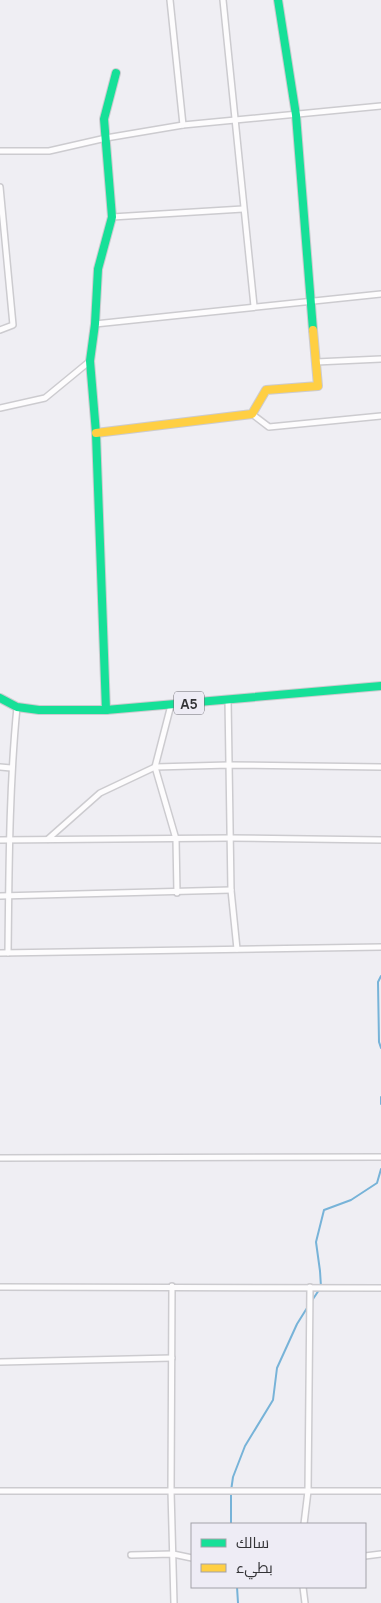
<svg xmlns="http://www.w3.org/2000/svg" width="381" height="1603" font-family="Manrope,Cairo,sans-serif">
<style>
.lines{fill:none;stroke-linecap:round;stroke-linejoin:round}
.stream{stroke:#77b3d8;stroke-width:2}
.street-casing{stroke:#cccbcf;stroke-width:8}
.fast-casing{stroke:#cccbcf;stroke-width:10}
.slow-casing{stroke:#cccbcf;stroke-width:10}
.street{stroke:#fdfcfd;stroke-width:5}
.fast{stroke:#16e098;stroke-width:8}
.slow{stroke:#ffcf43;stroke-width:8}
.labels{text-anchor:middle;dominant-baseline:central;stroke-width:4;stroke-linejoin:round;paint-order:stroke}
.shield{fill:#eeecf5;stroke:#6b6a6f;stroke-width:1}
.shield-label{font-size:14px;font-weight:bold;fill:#333336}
</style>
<rect width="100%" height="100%" fill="#efeef3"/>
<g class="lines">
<!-- stream -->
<g class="stream">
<path d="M381 976 378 982 379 1042 381 1048"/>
<path d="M381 1097V1104"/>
<path d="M311 1302 321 1287 320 1271 316 1242 324 1210 351 1200 377 1183 381 1169"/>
<path d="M231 1524V1491L233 1477 245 1446 273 1400 277 1368 297 1324 307 1308"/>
<path d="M237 1587 238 1603"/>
</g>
<defs>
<g id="street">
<path d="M170 0 183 125"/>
<path d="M223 0 254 306"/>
<path d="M0 151H49L106 138 183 125 381 106"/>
<path d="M0 187 13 325 0 330"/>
<path d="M112 217 243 209"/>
<path d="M95 324 381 294"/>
<path d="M316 362 381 359"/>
<path d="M0 408 45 398 90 361"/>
<path d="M252 414 269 427 381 416"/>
<path d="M228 699 231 890 237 949"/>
<path d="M171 705 155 767 176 839 177 893"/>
<path d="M0 767 11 768"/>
<path d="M48 839 100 793 155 767 229 765 381 767"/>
<path d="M0 840 230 838 381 840"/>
<path d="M0 896 231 890"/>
<path d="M0 953 381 947"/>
<path d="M8 953C9 871 9 789 17 707"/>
<path d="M0 1158 381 1157"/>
<path d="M172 1286 171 1491 174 1603"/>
<path d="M0 1287 381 1288"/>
<path d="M0 1362 172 1358"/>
<path d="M0 1491H381"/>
<path d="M304 1524 308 1491 310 1287"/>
<path d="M131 1555 173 1554 192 1558"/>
<path d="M365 1556 381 1554"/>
<path d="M303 1587 305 1603"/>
</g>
<g id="fast">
<path d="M278 0 296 115 313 330"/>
<path d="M0 698 17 707 39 710H106L381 686"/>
<path d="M106 710 96 433 90 361 95 324 98 269 112 217 104 119 116 73"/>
</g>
<path id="slow" d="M96 433 252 414 266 390 318 386 313 330"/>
</defs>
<!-- street casing -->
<use href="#street" class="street-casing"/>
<!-- fast casing -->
<use href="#fast" class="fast-casing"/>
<!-- slow casing -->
<use href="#slow" class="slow-casing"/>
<!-- street -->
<use href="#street" class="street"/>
<!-- fast -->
<use href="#fast" class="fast"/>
<!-- slow -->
<use href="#slow" class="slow"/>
</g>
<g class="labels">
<!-- shield labels -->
<rect class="shield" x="174" y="691.5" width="30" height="23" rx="4"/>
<g class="shield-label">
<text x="189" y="703">A5</text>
</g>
</g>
<!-- legend -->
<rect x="191" y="1523" width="175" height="65" fill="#eeecf5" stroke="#a3a2a9"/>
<rect x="201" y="1539" width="25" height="8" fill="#16e098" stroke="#a3a2a9"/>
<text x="236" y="1548" font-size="15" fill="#333336">سالك</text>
<rect x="201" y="1564" width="25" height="8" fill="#ffcf43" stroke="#a3a2a9"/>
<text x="236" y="1573" font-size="15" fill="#333336">بطيء</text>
</svg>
